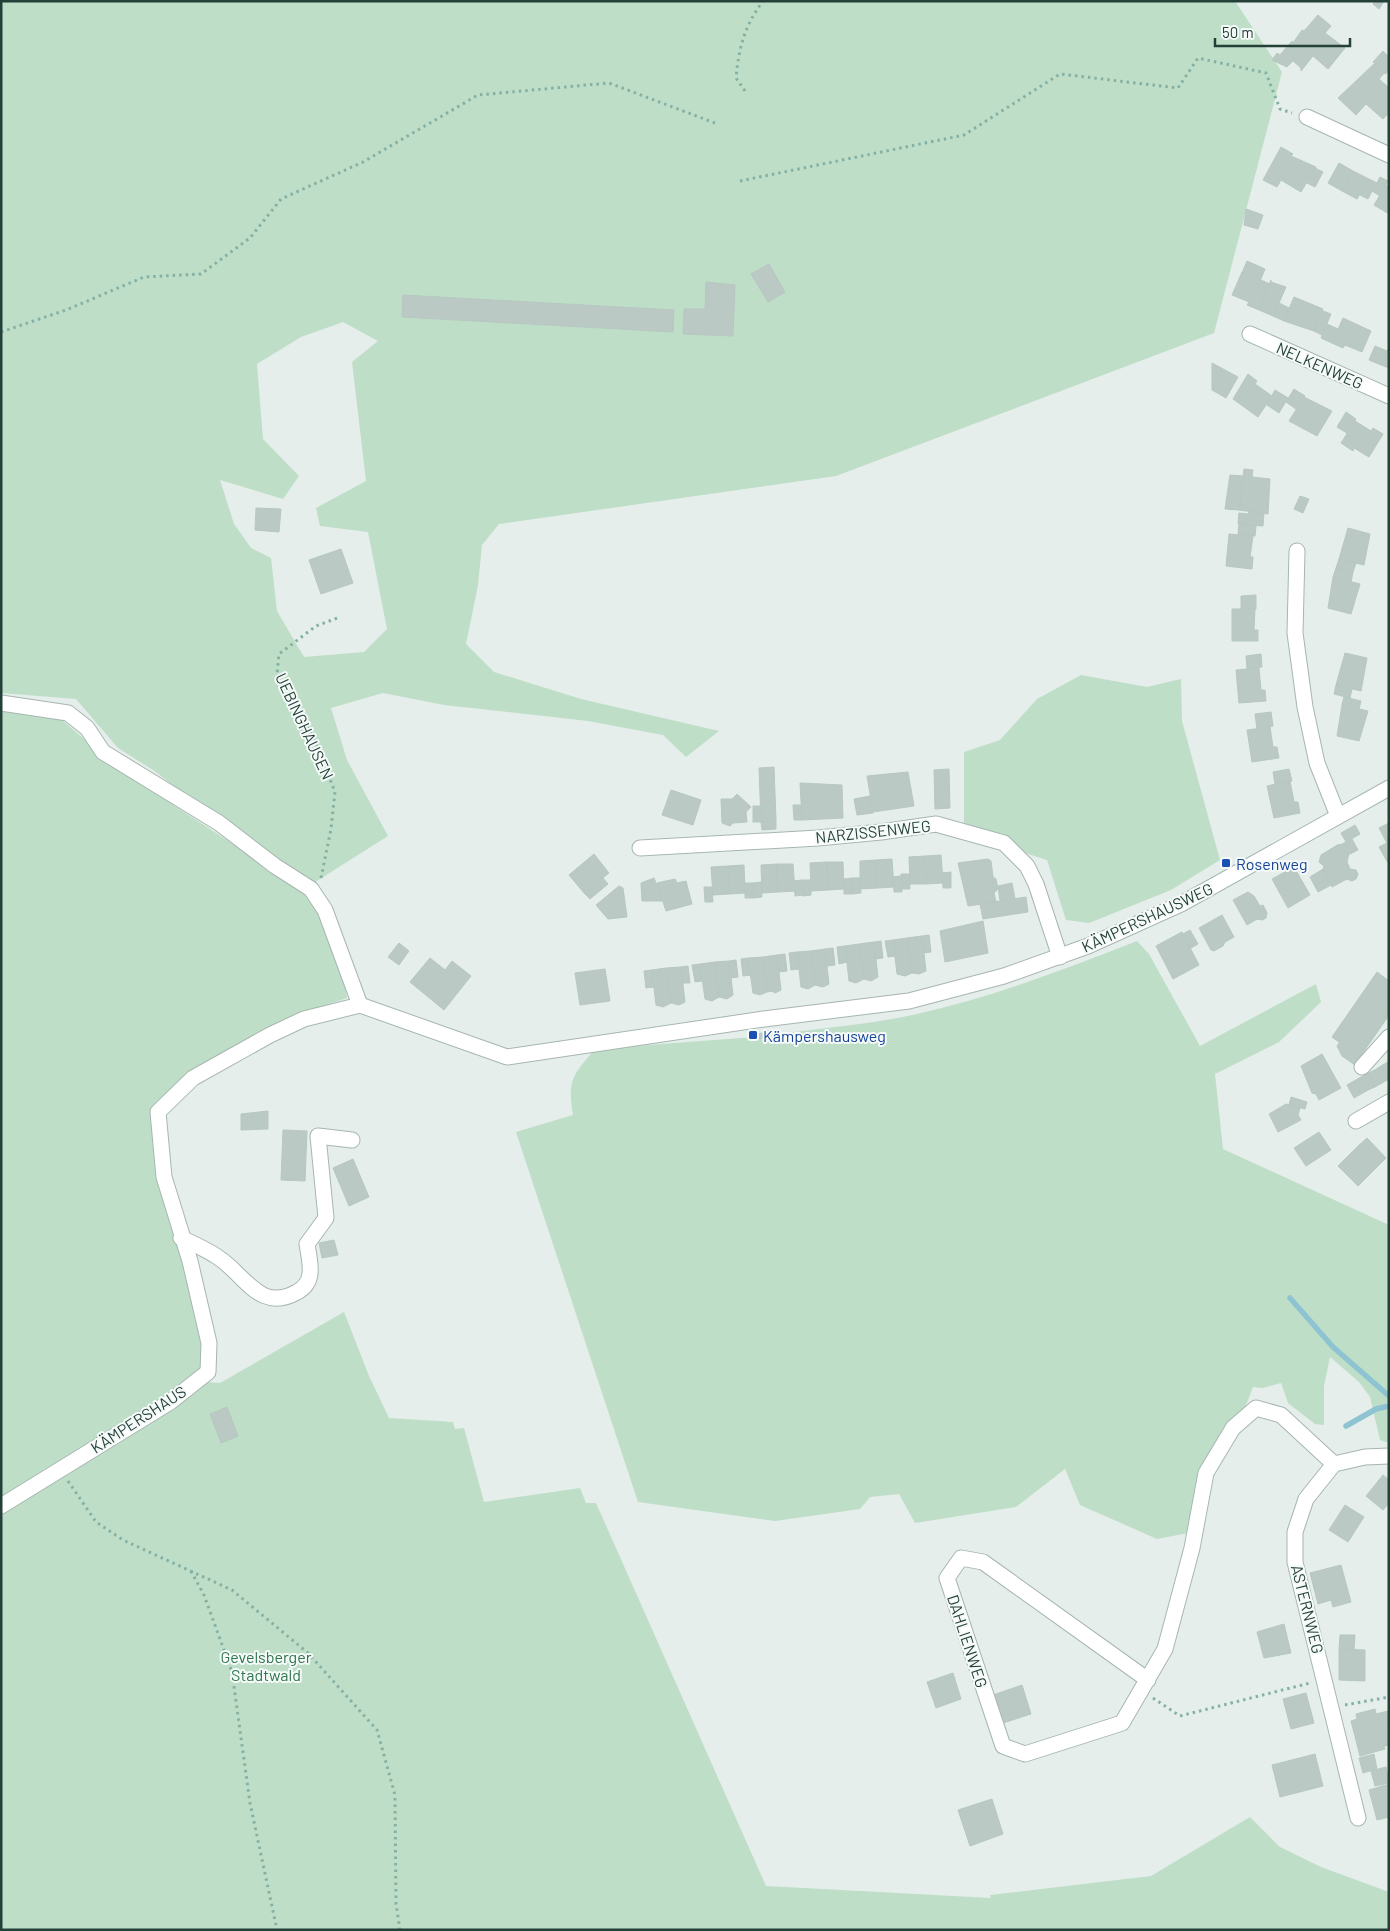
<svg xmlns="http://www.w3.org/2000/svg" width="1390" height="1931" font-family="Barlow,sans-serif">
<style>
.green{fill:#bedec8;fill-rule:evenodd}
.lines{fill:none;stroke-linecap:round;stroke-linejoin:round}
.stream{stroke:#8ec4d2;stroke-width:5.5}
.building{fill:#bac9c3;stroke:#b7c7c1}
.minor-casing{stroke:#a7b6b1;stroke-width:17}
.path{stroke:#85b1a5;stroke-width:3;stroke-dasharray:2.5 4;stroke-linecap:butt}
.minor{stroke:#fff;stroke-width:15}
.transit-dot{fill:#1a4fb4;stroke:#f5faf8;stroke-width:2}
.labels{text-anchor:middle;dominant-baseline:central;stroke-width:4;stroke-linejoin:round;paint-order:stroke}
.street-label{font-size:16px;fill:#244039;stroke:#f5faf8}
.transit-label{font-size:16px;fill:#164399;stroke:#f5faf8;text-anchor:start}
.park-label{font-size:16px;fill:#2e764e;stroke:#f5faf8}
</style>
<rect width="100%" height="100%" fill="#e5eeea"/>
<!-- green -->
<g class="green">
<path d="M1 1H1235L1282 72 1214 333 836 476 499 524 482 545 478 585 466 644 494 672 581 699 719 731 686 757 663 735 588 721 444 705 383 693 331 708 347 760 388 836 309 886 259 851 153 770 118 748 76 699 1 693ZM343 322 378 341 352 362 366 481 316 508 320 526 368 532 387 629 364 652 304 657 277 611 271 558 251 548 234 524 220 480 283 499 299 476 263 439 257 364 301 337Z"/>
<path d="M1081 675 1147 687 1181 679 1182 721 1220 860 1171 890 1089 923 1066 920 1047 860 1025 853 1004 834 964 826V752L1000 740 1037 699Z"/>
<path d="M1 707 61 719 120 770 306 892 322 914 342 971 347 998 299 1014 151 1111 188 1277 205 1343 203 1370 189 1385 1 1501Z"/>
<path d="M1137 941 1149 954 1200 1046 1316 984 1321 1002 1279 1042 1215 1074 1223 1149 1389 1225V1443L1380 1440 1370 1397 1359 1382 1330 1357 1324 1386V1425L1315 1424 1288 1403 1281 1383 1263 1388 1253 1387 1243 1413 1215 1459 1199 1531 1157 1539 1080 1505 1065 1469 1016 1507 915 1523 899 1494 870 1497 860 1509 775 1521 638 1502 516 1132 573 1115C567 1080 573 1075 595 1049L755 1037V1039L763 1038V1036C812 1029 869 1025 917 1014 993 997 1065 969 1137 941Z"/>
<path d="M344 1312 369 1376 389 1418 453 1422 455 1429 464 1428 484 1502 580 1488 586 1503H596L766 1886 991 1898 990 1895 1151 1876 1250 1817 1280 1847 1321 1867 1389 1892V1930H1V1513L206 1382 220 1383Z"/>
</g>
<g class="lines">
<!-- stream -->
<g class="stream">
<path d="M1290 1298 1333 1347 1389 1396"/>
<path d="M1346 1426 1376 1409 1389 1406"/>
</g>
</g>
<!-- building -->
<g class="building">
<path d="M1375 1H1384L1379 9 1373 4Z"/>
<path d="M1318 15 1331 26 1325 33 1345 48 1328 69 1313 56 1301 71V68L1293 61 1287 67 1272 60 1277 53 1280 55 1292 41 1293 43 1302 30 1304 31Z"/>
<path d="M1383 51 1389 57V71L1385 74 1373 62Z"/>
<path d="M1375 63 1385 72 1379 79 1389 88V113L1383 119 1366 104 1356 115 1338 98Z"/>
<path d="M1281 147 1293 154 1291 156 1316 167 1301 192 1281 180 1277 187 1263 180Z"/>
<path d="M1339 163 1353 171 1342 191 1328 183Z"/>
<path d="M1315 168 1323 172 1315 187 1307 183Z"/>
<path d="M1353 171 1369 179 1357 199 1342 191Z"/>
<path d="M1380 177 1388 181 1380 196 1372 191 1368 199 1360 195 1369 179 1377 183Z"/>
<path d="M1386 185 1389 187V214L1374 205Z"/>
<path d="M1246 209 1263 215 1258 229 1244 225Z"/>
<path d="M1247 261 1265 269 1260 281 1242 273Z"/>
<path d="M769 264 785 292 768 302 751 274Z"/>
<path d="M1242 272 1270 284 1259 310 1247 305 1249 302 1232 295Z"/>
<path d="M1271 280V282L1286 287 1279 303 1264 297Z"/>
<path d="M706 282 735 285 733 336 683 334 684 309H705Z"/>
<path d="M403 295 674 310 673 332 402 317Z"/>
<path d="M1264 297 1279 303 1273 316 1259 310Z"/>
<path d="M1294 297 1323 309 1314 331 1284 321Z"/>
<path d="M1279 303 1289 308 1284 321 1273 316Z"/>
<path d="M1323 311 1331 314 1322 335 1314 331Z"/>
<path d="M1343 318 1371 331 1362 352 1345 345 1343 348 1332 343Z"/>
<path d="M1327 324 1338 329 1332 343 1321 338Z"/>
<path d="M1375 346 1387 351 1381 365 1369 360Z"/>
<path d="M1389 347V368L1381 365Z"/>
<path d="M1212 363 1238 377 1226 398 1212 390Z"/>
<path d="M1248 374 1257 381 1255 384 1272 396 1258 417 1233 399Z"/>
<path d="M1294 389 1305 396 1296 409 1286 402Z"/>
<path d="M1275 390 1288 398 1279 413 1267 405Z"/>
<path d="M1304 397 1332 411 1317 436 1289 421Z"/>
<path d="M1346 412 1356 419 1347 433 1337 427Z"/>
<path d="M1355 421 1371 431 1373 428 1383 434 1369 457 1354 448 1353 451 1341 443Z"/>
<path d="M1244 469 1253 470 1252 477 1270 479 1268 514 1239 510Z"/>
<path d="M1230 475 1243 476 1239 510 1225 509Z"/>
<path d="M1300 496 1309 499 1303 513 1294 509Z"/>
<path d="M256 508 281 509 279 532 255 530Z"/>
<path d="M1249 511 1264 513 1263 526 1247 525Z"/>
<path d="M1239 513 1248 514 1247 525 1238 524Z"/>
<path d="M1239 524 1256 526 1255 536 1238 534Z"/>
<path d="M1348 528 1370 534 1364 565 1339 559Z"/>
<path d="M1229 534 1253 536 1250 557H1253L1252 569 1226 566Z"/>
<path d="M341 549 353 583 321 594 309 560Z"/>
<path d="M1339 559 1356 563 1353 572 1336 568Z"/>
<path d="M1336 568 1353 572 1351 582 1333 577Z"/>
<path d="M1333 577 1360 584 1351 614 1328 608Z"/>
<path d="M1256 595V609H1241V596Z"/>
<path d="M1232 609H1255L1254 630H1258V641H1232Z"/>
<path d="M1345 653 1367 658 1361 691 1336 685Z"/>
<path d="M1261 654 1262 667 1247 669 1246 656Z"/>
<path d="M1259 668 1261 690H1265L1266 701 1239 703 1236 670Z"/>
<path d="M1336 685 1352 689 1350 698 1334 694Z"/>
<path d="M1344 697 1361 701 1359 709 1342 705Z"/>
<path d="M1342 705 1368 711 1359 741 1337 736Z"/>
<path d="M1271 712 1273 726 1257 729 1255 714Z"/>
<path d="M1270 727 1273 747H1277L1279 758 1252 762 1247 730Z"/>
<path d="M774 767 776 821 761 822 759 768Z"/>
<path d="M949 769 950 808 935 809 934 770Z"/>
<path d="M1289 769 1292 781 1275 784 1273 772Z"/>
<path d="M908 772 914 806 873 812 867 776Z"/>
<path d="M1290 781 1294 802H1298L1300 813 1274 818 1267 786Z"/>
<path d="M800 783 842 785 843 818 802 820Z"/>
<path d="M671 790 701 800 693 825 662 815Z"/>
<path d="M737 794 751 807 746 812 747 822 733 823 730 826 722 823 721 799H732Z"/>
<path d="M870 796 873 813 857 815 854 799Z"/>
<path d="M793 805H801L802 820H794Z"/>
<rect x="753" y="806" width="8" height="16"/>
<path d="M776 821V829L762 830 761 822Z"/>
<path d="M1389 823V847L1379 828Z"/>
<path d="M1355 825 1360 834 1346 842 1341 833Z"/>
<path d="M1352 839 1358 850 1350 854 1343 852 1340 845Z"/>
<path d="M1387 843 1389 847 1388 863 1379 847Z"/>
<path d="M1339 844 1343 852 1349 853 1347 862 1350 869 1356 870 1358 874 1356 879 1352 881 1347 879 1332 887 1323 869 1324 866 1319 862 1321 855Z"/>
<path d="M594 854 609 873 584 893 569 875Z"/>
<path d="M941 855 943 883 926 884 925 856Z"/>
<path d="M925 856 926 884H910L909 857Z"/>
<path d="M892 859 894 887 877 888 876 860Z"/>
<path d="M988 859 991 861 993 877 996 879 998 889 994 893 996 902 968 906 958 863Z"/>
<path d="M876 860 877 888 860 889V861Z"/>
<path d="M827 862 828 890 811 891 810 863Z"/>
<path d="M827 862H843L844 889 828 890Z"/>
<path d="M777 864 778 892 762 893 761 865Z"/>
<path d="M777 864H793L795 891 778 892Z"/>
<path d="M744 865 745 893 729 894 728 866Z"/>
<path d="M728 866 729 894 713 895 711 867Z"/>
<path d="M1294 867 1310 895 1288 908 1272 879Z"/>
<path d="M1323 869 1331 885 1318 892 1310 877Z"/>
<path d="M951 872V888H943L942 873Z"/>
<path d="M901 874H909L910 889H902Z"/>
<path d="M901 876 902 892H894L893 877Z"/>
<path d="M603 878 608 884 590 899 584 893Z"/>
<path d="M654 878 663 901H642L641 883Z"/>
<path d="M852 878V894H844V879Z"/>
<path d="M852 878H860L861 893 852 894Z"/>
<path d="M675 879 677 883 686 881 692 904 666 911 657 883Z"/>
<path d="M802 880H811V895L803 896Z"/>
<path d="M802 880 803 895 795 896 794 881Z"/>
<path d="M761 882 762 897 754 898 753 883Z"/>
<path d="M745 883H753L754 898H745Z"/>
<path d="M1012 883 1015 899 1000 901 998 886Z"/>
<path d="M619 886 623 888 627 917 608 919 596 905Z"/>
<path d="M704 887H712L713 902H705Z"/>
<path d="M1248 892 1254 896 1260 906 1263 905 1267 913 1266 918 1262 920 1257 919 1247 925 1233 900Z"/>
<path d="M1026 897 1028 912 983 919 980 904Z"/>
<path d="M1222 915 1234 937 1225 942 1223 946 1214 951 1211 950 1199 928Z"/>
<path d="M983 921 988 953 945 962 940 931Z"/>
<path d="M1190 930 1198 944 1191 948 1183 934Z"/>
<path d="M1182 932 1199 965 1173 979 1156 946Z"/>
<path d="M929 935 931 952 924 953 922 936Z"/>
<path d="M922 936 926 971 919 974 912 973 907 938Z"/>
<path d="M907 938 912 973 905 976 897 974 893 940Z"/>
<path d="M893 940 895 956 888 957 885 941Z"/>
<path d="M881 941 883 958 875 959 874 942Z"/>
<path d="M874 942 878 977 871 981 864 979 859 944Z"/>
<path d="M399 943 409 951 399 965 388 957Z"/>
<path d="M859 944 864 979 856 983 849 981 845 946Z"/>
<path d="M845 946 847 962 839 964 837 947Z"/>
<path d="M833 948 835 965 827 966 825 949Z"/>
<path d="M825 949 829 984 823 987 815 985 811 951Z"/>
<path d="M811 951 815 985 808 989 801 987 797 952Z"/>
<path d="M797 952 799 969 791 970 789 953Z"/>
<path d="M785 954 787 971 779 972 777 955Z"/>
<path d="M777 955 781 990 775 993 772 991 767 992 763 957Z"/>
<path d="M763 957 767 992 760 995 753 993 748 958Z"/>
<path d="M430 958 445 970 452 961 471 976 444 1010 410 982Z"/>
<path d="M748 958 751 975 743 976 741 959Z"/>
<path d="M736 960 738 977 731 978 729 961Z"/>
<path d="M729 961 733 995 727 999 719 997 715 962Z"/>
<path d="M715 962 719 997 712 1001 705 999 700 964Z"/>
<path d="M700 964 702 981 695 982 692 965Z"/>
<path d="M688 966 690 983H683L681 967Z"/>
<path d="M681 967 685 1002 679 1005 671 1003 666 968Z"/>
<path d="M666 968 671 1003 663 1007 656 1005 652 970Z"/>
<path d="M605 969 610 1001 580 1005 575 973Z"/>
<path d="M652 970 654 987 646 988 644 971Z"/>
<path d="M1377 972 1389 981V1000L1368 985Z"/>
<path d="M1368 985 1389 1000 1387 1018 1359 998Z"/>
<path d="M1359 998 1387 1018 1378 1031 1350 1011Z"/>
<path d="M1350 1011 1378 1031 1369 1044 1341 1024Z"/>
<path d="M1341 1024 1369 1044 1360 1057 1332 1037Z"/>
<path d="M763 1033V1038L755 1039 754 1034Z"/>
<path d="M1339 1043 1360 1057 1355 1065 1342 1056 1337 1046Z"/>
<path d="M1322 1054 1341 1088 1319 1100 1316 1094 1312 1093 1301 1066Z"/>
<path d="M1388 1062 1389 1063V1079L1381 1066Z"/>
<path d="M1381 1066 1389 1079 1382 1083 1375 1070Z"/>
<path d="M1375 1070 1382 1083 1375 1087 1368 1073Z"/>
<path d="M1368 1073 1375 1087 1368 1090 1361 1077Z"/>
<path d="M1361 1077 1368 1090 1361 1094 1354 1081Z"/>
<path d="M1354 1081 1361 1094 1354 1098 1347 1085Z"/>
<path d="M1291 1097 1307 1102 1305 1109 1289 1105Z"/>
<path d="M1286 1104 1300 1108 1298 1115 1301 1120 1278 1132 1269 1114Z"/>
<path d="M268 1111V1129L241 1130V1114Z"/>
<path d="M283 1130 307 1131 305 1181 281 1180Z"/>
<path d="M1319 1132 1331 1150 1306 1166 1294 1148Z"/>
<path d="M1367 1138 1386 1158 1377 1167 1357 1147Z"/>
<path d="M1357 1147 1377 1167 1367 1177 1347 1157Z"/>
<path d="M1347 1157 1367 1177 1358 1186 1338 1166Z"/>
<path d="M353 1159 369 1197 349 1206 333 1168Z"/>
<path d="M334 1240 338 1255 322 1258 319 1243Z"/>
<path d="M227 1407 238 1436 221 1443 210 1414Z"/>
<path d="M1383 1475 1389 1480V1503L1383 1510 1366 1496Z"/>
<path d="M1345 1505 1364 1517 1348 1542 1329 1530Z"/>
<path d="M1341 1565 1351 1602 1333 1607 1331 1600 1318 1604 1310 1573Z"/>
<path d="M1284 1624 1291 1653 1264 1658 1257 1632Z"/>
<path d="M1340 1635H1355L1354 1650 1339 1649Z"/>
<path d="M1339 1649 1365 1650V1681L1339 1680Z"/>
<path d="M953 1673 961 1699 936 1708 927 1682Z"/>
<path d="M1022 1685 1031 1714 1003 1723 993 1695Z"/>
<path d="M1306 1693 1314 1723 1291 1729 1283 1699Z"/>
<path d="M1375 1709 1376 1714 1388 1711 1389 1745 1384 1746 1385 1749 1360 1756 1351 1721 1357 1719 1356 1714Z"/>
<path d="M1315 1754 1323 1786 1280 1797 1272 1765Z"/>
<path d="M1374 1754 1377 1769 1363 1773 1359 1758Z"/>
<path d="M1386 1767 1389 1783 1375 1786 1371 1771Z"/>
<path d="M1389 1784V1817L1377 1820 1369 1790Z"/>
<path d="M992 1799 1003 1834 970 1846 958 1810Z"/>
</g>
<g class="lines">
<defs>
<g id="minor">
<path d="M1307 117 1389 155"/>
<path d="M1250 334 1389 396"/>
<path d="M1297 551 1295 633 1305 707 1317 763 1338 816"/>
<path d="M1 703 68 713 87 728 103 752 219 823 275 866 311 889 325 910 360 1005"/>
<path d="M640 848 818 838 881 832 936 824 1004 843 1027 866 1036 884 1060 957"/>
<path d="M360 1005 507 1057 764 1019 909 1001 1004 976 1088 946 1181 904 1389 788"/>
<path d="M1362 1067 1389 1037"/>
<path d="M1356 1121 1389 1102"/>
<path d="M181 1238C194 1244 208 1250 219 1258 245 1275 260 1313 297 1292 316 1282 310 1263 307 1244L326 1218 318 1136 352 1140"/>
<path d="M1 1506 170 1402 208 1372 209 1343 190 1261 164 1177 158 1112 193 1078 270 1035 304 1019 360 1005"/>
<path d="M1148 1680 983 1562 961 1558 947 1578 1003 1746 1025 1754 1122 1723 1165 1649 1192 1548 1206 1473 1233 1428 1256 1408 1281 1415 1334 1464"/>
<path d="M1358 1818 1295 1562V1532L1306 1499 1334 1464 1365 1457 1389 1456"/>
</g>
</defs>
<!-- minor casing -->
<use href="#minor" class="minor-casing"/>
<!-- path -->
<g class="path">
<path d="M745 91 736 78C739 47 744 27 763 1"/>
<path d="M740 181 964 135 1060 74 1178 88 1198 58 1266 73 1280 109 1292 113"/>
<path d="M1 332 66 310 144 277 201 274 250 238 281 199 363 162 478 95 609 83 715 123"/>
<path d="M321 878 331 829 335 792 315 741 277 674 279 654 316 626 340 617"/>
<path d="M68 1481 96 1522 123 1540 232 1590 308 1653 377 1730 395 1795 396 1904 400 1930"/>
<path d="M191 1571 204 1595 232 1672 250 1803 277 1930"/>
<path d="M1153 1698 1180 1716 1310 1683"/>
<path d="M1345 1705 1389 1697"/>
</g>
<!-- minor -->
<use href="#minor" class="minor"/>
</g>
<!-- markers -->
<g class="transit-dot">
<rect x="1221" y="858" width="10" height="10" rx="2.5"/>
<rect x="748" y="1030" width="10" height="10" rx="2.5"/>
</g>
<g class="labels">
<!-- street labels -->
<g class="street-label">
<text transform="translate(1320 365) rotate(24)">NELKENWEG</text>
<text transform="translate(305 726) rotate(65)">UEBINGHAUSEN</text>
<text transform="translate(873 831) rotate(-6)">NARZISSENWEG</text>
<text transform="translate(1147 917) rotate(-25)">KÄMPERSHAUSWEG</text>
<text transform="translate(138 1419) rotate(-33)">KÄMPERSHAUS</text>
<text transform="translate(1308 1609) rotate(76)">ASTERNWEG</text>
<text transform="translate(968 1641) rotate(72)">DAHLIENWEG</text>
</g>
<!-- transit labels -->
<g class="transit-label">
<text x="1236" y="863">Rosenweg</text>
<text x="763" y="1035">Kämpershausweg</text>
</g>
<!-- park labels -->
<g class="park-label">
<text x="266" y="1656">Gevelsberger<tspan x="266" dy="18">Stadtwald</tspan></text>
</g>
</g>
<!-- border -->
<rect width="1390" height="1931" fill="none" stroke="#244039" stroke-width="5"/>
<!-- scale -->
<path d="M1215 38v8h135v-8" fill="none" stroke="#244039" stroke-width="2.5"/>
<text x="1222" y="38" font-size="15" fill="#244039" stroke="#f5faf8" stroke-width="4" paint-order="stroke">50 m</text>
</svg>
